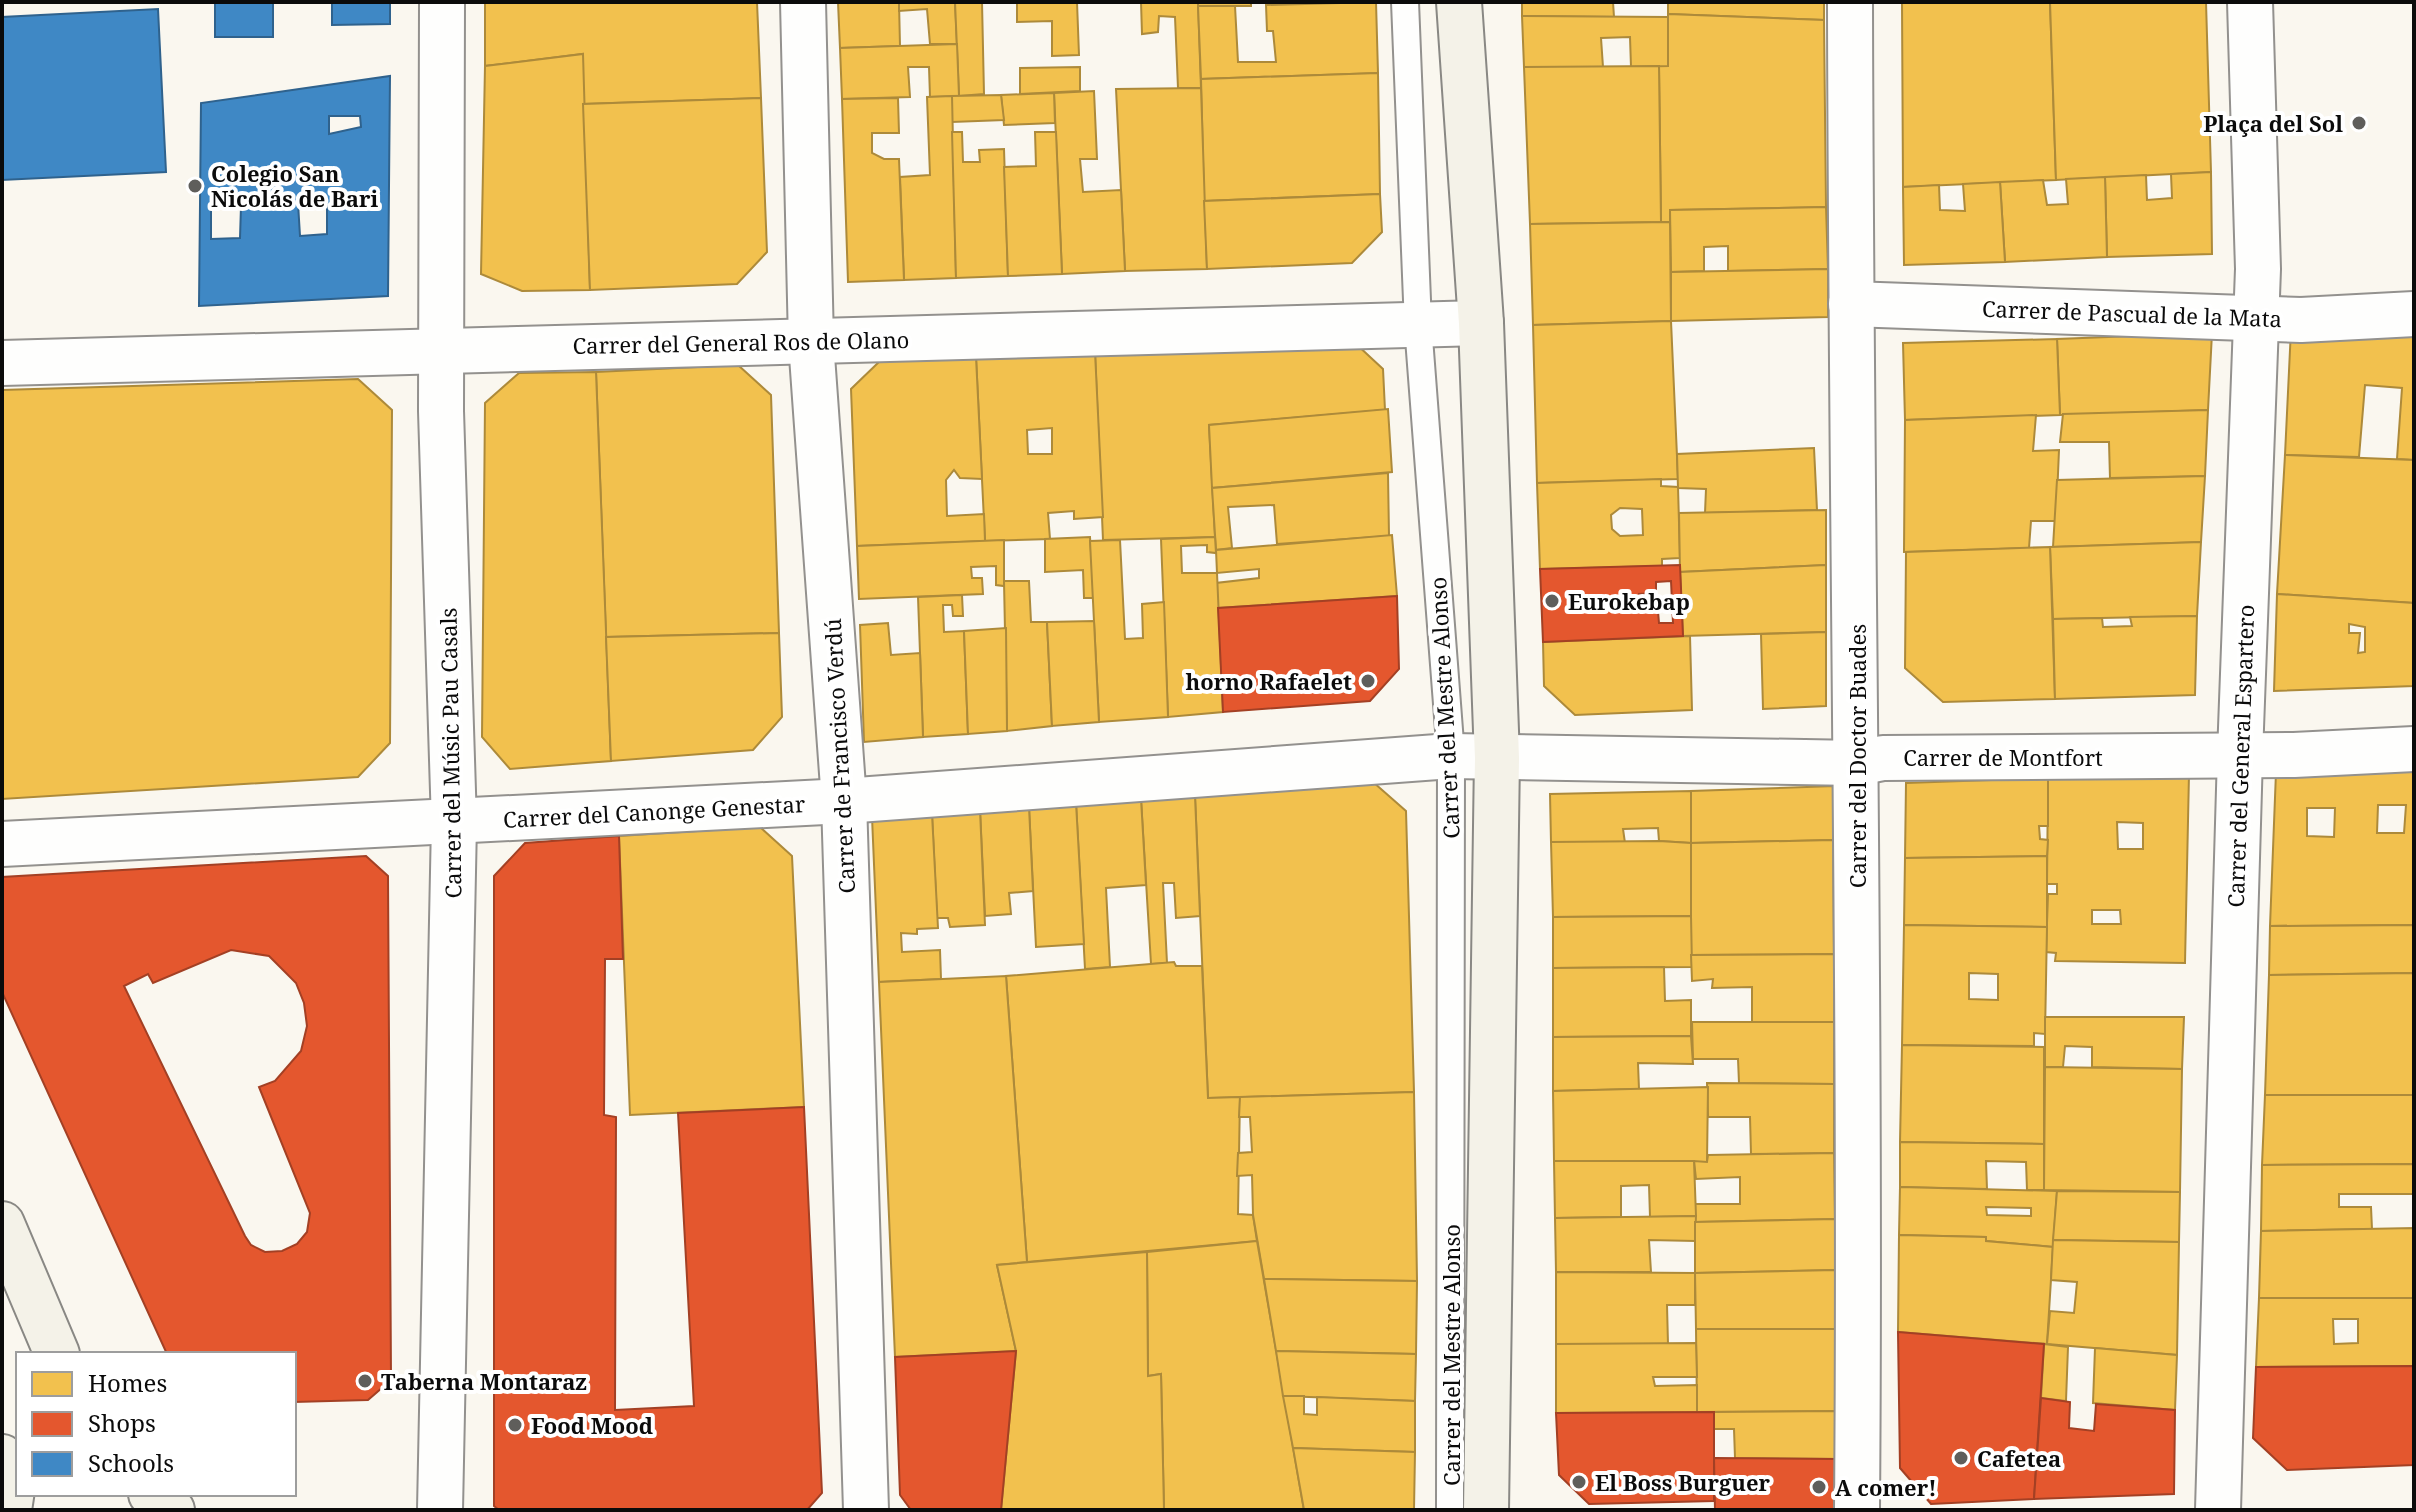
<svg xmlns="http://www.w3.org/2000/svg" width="2416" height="1512" font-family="'Noto Serif',serif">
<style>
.homes{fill:#f2c14e;stroke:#ad8a3a;stroke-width:2;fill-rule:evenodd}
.shops{fill:#e4572e;stroke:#a34024;stroke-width:2;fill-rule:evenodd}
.schools{fill:#3f88c5;stroke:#2f628d;stroke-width:2;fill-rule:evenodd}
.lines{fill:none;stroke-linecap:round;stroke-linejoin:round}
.lane-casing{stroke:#93918e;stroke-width:30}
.street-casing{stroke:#93918e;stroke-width:48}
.secondary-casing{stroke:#898884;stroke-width:48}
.lane{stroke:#fefefd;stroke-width:26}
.street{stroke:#fefefd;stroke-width:44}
.secondary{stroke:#f4f2e8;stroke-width:44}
.poi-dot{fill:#5f5e5b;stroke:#fff;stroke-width:3}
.labels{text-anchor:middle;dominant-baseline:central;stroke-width:8;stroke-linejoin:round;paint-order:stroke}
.poi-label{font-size:22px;font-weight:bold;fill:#0b0b0b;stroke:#fff;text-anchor:start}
.street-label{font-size:22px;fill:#0b0b0b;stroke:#fff}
</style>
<rect width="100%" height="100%" fill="#faf7ef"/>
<!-- homes -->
<g class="homes">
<path d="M485 2H757L761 98 583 104V54L485 66Z"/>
<path d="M838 2H899L900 46 840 48Z"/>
<path d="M899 2H955L957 44H930L927 9 899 11Z"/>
<path d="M955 2H982L984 94 959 96Z"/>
<path d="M1017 2H1077L1079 55 1052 56V21L1017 22Z"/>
<path d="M1141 2H1198L1201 88H1178L1175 17 1159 16 1158 32 1142 34Z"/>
<rect x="1198" y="2" width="53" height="4"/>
<path d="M1376 2 1378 73 1201 79 1198 6H1235L1238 62H1276L1273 31H1267L1266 5Z"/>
<path d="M1522 2H1613L1614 17 1522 16Z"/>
<path d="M1668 2H1824V20L1668 14Z"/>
<path d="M1902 2H2050L2056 180 1903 187Z"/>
<path d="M2050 2H2206L2211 172 2056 180Z"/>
<path d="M1668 14 1824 20 1826 207 1670 210V222H1661L1659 66H1668Z"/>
<path d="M1522 16 1668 17V66L1631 67 1630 37 1601 38 1603 67H1524Z"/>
<path d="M957 44 959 96 930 97 929 67H908L910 97 842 99 840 48Z"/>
<path d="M583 54 590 290 522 291 481 274 485 66Z"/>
<path d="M1659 66 1661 222 1530 224 1524 67Z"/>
<path d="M1080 67V91L1020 94V68Z"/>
<path d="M1378 73 1380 194 1204 201 1201 79Z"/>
<path d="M1201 88 1207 269 1125 271 1116 89Z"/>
<path d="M1094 91 1097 159H1080L1083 192 1121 190 1125 271 1062 274 1054 93Z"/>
<path d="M1054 93 1055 123 1004 125 1001 95Z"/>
<path d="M1001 95 1004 120 952 122V96Z"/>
<path d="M952 96 956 278 904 280 900 177 930 175 927 97Z"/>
<path d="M761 98 767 252 737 284 590 290 583 104Z"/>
<path d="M898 98 899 133H872V153L884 159H899L904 280 848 282 842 99Z"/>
<path d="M952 132H962L963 162H980L979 150 1004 149 1008 276 956 278Z"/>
<path d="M1035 132H1056L1062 274 1008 276 1004 167 1036 166Z"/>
<path d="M2211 172 2212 254 2107 257 2105 177 2146 175 2147 200 2172 198 2171 174Z"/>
<path d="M2105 177 2107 257 2005 262 2000 182 2043 180 2047 205 2068 204 2066 179Z"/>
<path d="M2000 182 2005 262 1904 265 1903 187 1939 185 1940 210 1965 211 1963 184Z"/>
<path d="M1380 194 1382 232 1352 263 1207 269 1204 201Z"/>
<path d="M1826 207 1828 269 1728 271V246L1704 247V271L1671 272 1670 210Z"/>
<path d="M1670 222 1671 321 1533 325 1530 224Z"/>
<path d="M1828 269V317L1671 321V272Z"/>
<path d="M1671 321 1678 479 1537 483 1533 325Z"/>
<path d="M2414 326V460L2397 459 2402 388 2365 385 2359 457 2285 455 2291 329Z"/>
<path d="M2212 333 2208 410 2060 415 2057 339Z"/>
<path d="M2057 339 2060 415 1905 420 1903 343Z"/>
<path d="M1355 343 1383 369 1385 410 1209 425 1215 537 1103 540 1095 352Z"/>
<path d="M1095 352 1103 517 1074 519V511L1048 513 1050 539 985 541 976 357ZM1052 428V454H1028L1027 430Z"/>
<path d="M976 357 982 479 960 478 954 470 946 480 947 516 984 514 985 541 857 546 851 389 882 359Z"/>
<path d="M738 365 771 395 779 633 606 637 596 372Z"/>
<path d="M596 372 611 761 510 769 482 737 485 403 519 373Z"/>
<path d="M358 379 392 410 390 743 358 777 2 799V390Z"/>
<path d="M1388 409 1392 472 1212 488 1209 425Z"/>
<path d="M2208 410 2205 476 2110 478 2109 442H2060L2063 414Z"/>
<path d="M2036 415 2033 451 2059 450 2056 521H2031L2029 548 1904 552 1905 420Z"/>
<path d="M1814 448 1817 510 1705 513 1706 489 1678 488 1677 454Z"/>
<path d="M2285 455 2414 460V603L2277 594Z"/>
<path d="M1388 473 1389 536 1277 544 1274 505 1228 507 1232 548 1216 550 1212 488Z"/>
<path d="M2205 476 2201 542 2053 547 2057 480Z"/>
<path d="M1661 479V486L1678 487 1680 558 1662 559V566L1540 569 1537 483ZM1620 508 1642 509 1643 535 1620 536 1612 529 1611 515Z"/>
<path d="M1826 510V565L1680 572 1679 513Z"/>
<path d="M1392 535 1397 596 1218 608 1216 583 1259 578V569L1217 573 1216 550Z"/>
<path d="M1090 537 1094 598H1084L1083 570 1045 572V539Z"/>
<path d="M1215 537 1216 553 1207 552V545L1181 546 1182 573H1217L1223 712 1168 717 1161 539Z"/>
<path d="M1004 540V586L996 585V566L971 567 972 578H982L983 594 859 599 857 546Z"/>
<path d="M1120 540 1125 639 1143 638 1142 604 1164 602 1168 717 1099 722 1090 541Z"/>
<path d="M2201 542 2197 616 2053 619 2050 547Z"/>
<path d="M2050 547 2055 699 1943 702 1905 668 1906 552Z"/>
<path d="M1826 565V632L1683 636 1680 572Z"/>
<path d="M1004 581H1029L1031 622H1047L1052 726 1007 731Z"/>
<path d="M2277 594 2414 603V686L2274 691ZM2349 624 2365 627V652L2358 653 2360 633H2349Z"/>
<path d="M962 595 963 616H953L952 605H943L944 632 964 631 968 734 923 737 918 597Z"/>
<path d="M2197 616 2195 695 2055 699 2053 619 2102 618 2103 627 2132 626 2130 617Z"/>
<path d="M1094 621 1099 722 1052 726 1047 622Z"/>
<path d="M888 623 891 655 920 653 923 737 864 742 860 625Z"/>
<path d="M1006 628 1007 731 968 734 964 631Z"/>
<path d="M1826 632V706L1763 709 1761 634Z"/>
<path d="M779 633 782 717 753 750 611 761 606 637Z"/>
<path d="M1690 636 1692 710 1575 715 1544 686 1543 642Z"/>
<path d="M2414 768V925L2270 926 2276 772ZM2378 805H2406L2404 833H2377ZM2307 808H2335L2334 837 2307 836Z"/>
<path d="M2189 774 2185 963 2055 961 2056 953 2046 952 2048 894H2057V884H2047L2048 778ZM2117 822 2143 823V849H2118ZM2092 910H2120L2121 924H2092Z"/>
<path d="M2048 778V826H2039L2040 839 2048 840 2047 856 1905 858 1906 783Z"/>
<path d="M1373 782 1406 811 1414 1092 1208 1098 1195 796Z"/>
<path d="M1835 786 1833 840 1691 843V791Z"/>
<path d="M1691 791V843L1659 841 1658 828 1623 829 1625 843 1551 842 1550 794Z"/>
<path d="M1195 796 1200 916 1176 918 1174 883H1163L1167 963 1151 964 1141 799Z"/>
<path d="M1141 799 1146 885 1106 888 1110 967 1085 969 1076 803Z"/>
<path d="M1076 803 1084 944 1036 947 1029 807Z"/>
<path d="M1029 807 1033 891 1009 893 1011 914 985 916 980 810Z"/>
<path d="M980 810 985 925 950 927 948 918H937L932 814Z"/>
<path d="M932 814 938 928 917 929V934L901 933 902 952 940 950 941 979 879 982 872 817Z"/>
<path d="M760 827 792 856 804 1107 630 1115 619 836Z"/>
<path d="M1833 840 1834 954 1691 955V843Z"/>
<path d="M1659 841 1691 843V916L1553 917 1551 842Z"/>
<path d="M2047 856V927L1904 925 1905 858Z"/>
<path d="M1691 916 1692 967 1553 968V917Z"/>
<path d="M1904 925 2047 927 2045 1034 2034 1033V1046L1902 1045ZM1969 973 1998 974V1000L1969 999Z"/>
<path d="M2414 925V973L2269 975 2270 926Z"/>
<path d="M1834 954V1022H1752V987L1712 988 1713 979 1692 981 1691 955Z"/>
<path d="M1174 962 1176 966H1202L1208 1098 1240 1097 1238 1214 1253 1215 1257 1241 1027 1262 1006 976Z"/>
<path d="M1664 967 1665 1001 1691 1000V1036L1553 1037V968Z"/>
<path d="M2414 973V1095H2265L2269 975Z"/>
<path d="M1006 976 1027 1262 997 1265 1016 1351 895 1357 879 982Z"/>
<path d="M2045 1017H2184L2182 1069 2092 1067V1047L2065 1046 2063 1067H2045Z"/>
<path d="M1692 1022H1834V1084L1739 1083 1738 1059H1693Z"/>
<path d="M1691 1036 1693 1064 1638 1063 1639 1089 1553 1091V1037Z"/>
<path d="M1902 1045 2044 1047V1144L1900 1142Z"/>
<path d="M2045 1067 2182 1069 2180 1192 2044 1190Z"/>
<path d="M1707 1083 1834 1084V1153L1751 1154 1750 1117H1708Z"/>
<path d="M1708 1087 1707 1162 1554 1161 1553 1091Z"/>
<path d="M1414 1092 1417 1281 1264 1279 1253 1215 1252 1175 1237 1176 1238 1153 1252 1152 1250 1117H1239L1240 1097Z"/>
<path d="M2265 1095H2414V1164L2262 1165Z"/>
<path d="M1900 1142 2044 1144V1190H2027L2026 1162 1986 1161 1987 1189 1900 1187Z"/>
<path d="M1834 1153 1835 1219 1695 1222 1694 1204H1740V1177L1696 1179 1694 1161 1707 1162 1708 1155Z"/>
<path d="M1554 1161H1694L1696 1216 1650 1217 1649 1185 1621 1186V1217L1555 1218Z"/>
<path d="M2414 1164V1200L2413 1194H2339V1207H2371L2372 1229 2261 1231 2262 1165Z"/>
<path d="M1900 1187 2057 1191 2053 1247 1986 1241V1237L1899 1235ZM1986 1207 2031 1208V1216L1987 1215Z"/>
<path d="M2057 1191 2180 1192 2179 1242 2053 1240Z"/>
<path d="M1696 1216 1695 1241 1649 1240 1651 1272H1556L1555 1218Z"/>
<path d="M1835 1219 1836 1270 1695 1273V1222Z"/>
<path d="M2414 1228V1298H2259L2261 1231Z"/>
<path d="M1899 1235 1986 1237V1241L2053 1247 2047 1344 1898 1332Z"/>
<path d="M2053 1240 2179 1242 2177 1355 2047 1344 2050 1311 2074 1313 2077 1282 2051 1280Z"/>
<path d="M1257 1241 1304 1510H1164L1161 1374 1148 1376 1147 1252Z"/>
<path d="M1147 1252 1148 1376 1161 1374 1164 1510H1001L1016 1351 997 1265Z"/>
<path d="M1836 1270 1838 1329H1696L1695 1273Z"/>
<path d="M1556 1272 1695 1273V1305H1667L1668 1344H1556Z"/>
<path d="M1264 1279 1417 1281 1416 1354 1276 1351Z"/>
<path d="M2259 1298H2414V1366L2256 1367ZM2333 1319H2358V1343L2334 1344Z"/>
<path d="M1696 1329H1838L1837 1411 1697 1412Z"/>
<path d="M1696 1343 1697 1377H1653L1655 1386 1697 1385V1412L1556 1413V1344Z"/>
<path d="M2044 1344 2068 1347 2066 1401 2041 1398Z"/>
<path d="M2095 1348 2177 1355 2175 1410 2093 1403Z"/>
<path d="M1276 1351 1416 1354 1415 1401 1283 1396Z"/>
<path d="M1283 1396H1304V1414L1317 1415V1397L1415 1401V1452L1293 1448Z"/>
<path d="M1837 1411V1459L1735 1458 1734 1429H1714V1412Z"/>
<path d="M1293 1448 1415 1452 1414 1510H1304Z"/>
</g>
<!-- shops -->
<g class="shops">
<path d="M1680 565 1683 636 1543 642 1540 569ZM1671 581 1673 623H1659L1658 611 1642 612 1639 594 1656 593V582Z"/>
<path d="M1397 596 1399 669 1370 701 1223 712 1218 608Z"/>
<path d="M619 836 623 959H605L604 1115 616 1117 615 1410 694 1406 678 1113 804 1107 822 1493 807 1510H499L494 1506V876L525 843Z"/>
<path d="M366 856 388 876 391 1380 368 1400 294 1402V1354H167L2 992V877ZM231 950 269 956 296 983 304 1003 307 1026 301 1051 275 1081 259 1087 310 1213 307 1232 297 1244 282 1251 265 1252 251 1245 245 1236 124 986 148 974 153 983Z"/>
<path d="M1898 1332 2044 1344 2034 1499 1931 1504 1900 1468Z"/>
<path d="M1016 1351 1001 1510H911L900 1495 895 1357Z"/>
<path d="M2414 1366V1465L2287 1470 2253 1438 2256 1367Z"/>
<path d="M2041 1398 2070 1402 2069 1428 2094 1431 2096 1404 2175 1410 2174 1494 2034 1499Z"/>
<path d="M1714 1412V1501L1589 1504 1559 1475 1556 1413Z"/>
<path d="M1714 1458 1837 1459 1838 1510H1715Z"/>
</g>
<!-- schools -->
<g class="schools">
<rect x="215" y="2" width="58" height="35"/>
<path d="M332 2H390V24L332 25Z"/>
<path d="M158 9 166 172 2 180V17Z"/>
<path d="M390 76 388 296 199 306 201 103ZM329 116H360L361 127 329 134ZM327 202V234L300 236 298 203ZM211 206H241L240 238 211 239Z"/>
</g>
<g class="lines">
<defs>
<path id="lane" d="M1405 2 1418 325 1451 756 1450 1510"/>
<g id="street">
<path d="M803 2 811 342 844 801 866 1510"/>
<path d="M1850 2C1851 505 1861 1007 1857 1510"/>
<path d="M1851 304 2301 320 2414 314"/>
<path d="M2 363 1481 323"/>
<path d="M2 844 844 801 1451 756 1858 763 1883 758 2294 755 2414 749"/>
<path d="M440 1510 454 823 441 411 442 2"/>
<path d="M2218 1510 2240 755 2258 269 2250 2"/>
</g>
<g id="secondary">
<path d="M1459 2 1481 323 1497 758 1486 1510"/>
<path d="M2 1224 57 1354"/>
<path d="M2 1457 12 1490 9 1510"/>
<path d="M151 1494 172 1510"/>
</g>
</defs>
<!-- lane casing -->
<use href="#lane" class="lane-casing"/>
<!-- street casing -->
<use href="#street" class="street-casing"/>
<!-- secondary casing -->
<use href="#secondary" class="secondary-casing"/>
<!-- lane -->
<use href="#lane" class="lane"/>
<!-- street -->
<use href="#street" class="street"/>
<!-- secondary -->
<use href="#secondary" class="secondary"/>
</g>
<!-- markers -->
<g class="poi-dot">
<circle cx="2359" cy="123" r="8"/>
<circle cx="195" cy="186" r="8"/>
<circle cx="1552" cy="601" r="8"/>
<circle cx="1368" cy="681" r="8"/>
<circle cx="365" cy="1381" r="8"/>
<circle cx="515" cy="1425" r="8"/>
<circle cx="1961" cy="1458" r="8"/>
<circle cx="1579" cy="1482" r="8"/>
<circle cx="1819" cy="1487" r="8"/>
</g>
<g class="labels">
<!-- poi labels -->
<g class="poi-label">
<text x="2343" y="123" text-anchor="end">Plaça del Sol</text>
<text x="211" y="173">Colegio San<tspan x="211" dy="25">Nicolás de Bari</tspan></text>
<text x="1568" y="601">Eurokebap</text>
<text x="1352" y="681" text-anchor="end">horno Rafaelet</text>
<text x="381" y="1381">Taberna Montaraz</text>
<text x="531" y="1425">Food Mood</text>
<text x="1977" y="1458">Cafetea</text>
<text x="1595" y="1482">El Boss Burguer</text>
<text x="1835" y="1487">A comer!</text>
</g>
<!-- street labels -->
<g class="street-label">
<text transform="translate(2132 313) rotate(2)">Carrer de Pascual de la Mata</text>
<text transform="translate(741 342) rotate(-1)">Carrer del General Ros de Olano</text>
<text transform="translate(1444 708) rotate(-93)">Carrer del Mestre Alonso</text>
<text transform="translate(450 753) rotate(-91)">Carrer del Músic Pau Casals</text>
<text transform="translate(839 756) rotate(-93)">Carrer de Francisco Verdú</text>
<text transform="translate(1857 756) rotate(-90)">Carrer del Doctor Buades</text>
<text transform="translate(2240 756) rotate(-88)">Carrer del General Espartero</text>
<text x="2003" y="757">Carrer de Montfort</text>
<text transform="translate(654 811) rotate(-3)">Carrer del Canonge Genestar</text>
<text transform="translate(1451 1355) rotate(-90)">Carrer del Mestre Alonso</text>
</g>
</g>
<!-- border -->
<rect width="2416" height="1512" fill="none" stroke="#0b0b0b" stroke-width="8"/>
<!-- legend -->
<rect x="16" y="1352" width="280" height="144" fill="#ffffff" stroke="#9d9d9d" stroke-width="2"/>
<rect x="32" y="1372" width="40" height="24" fill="#f2c14e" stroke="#9d9d9d" stroke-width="2"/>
<text x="88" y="1392" font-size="24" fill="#0b0b0b">Homes</text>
<rect x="32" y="1412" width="40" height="24" fill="#e4572e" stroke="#9d9d9d" stroke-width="2"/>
<text x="88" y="1432" font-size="24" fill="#0b0b0b">Shops</text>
<rect x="32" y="1452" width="40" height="24" fill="#3f88c5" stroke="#9d9d9d" stroke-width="2"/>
<text x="88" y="1472" font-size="24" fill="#0b0b0b">Schools</text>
</svg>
